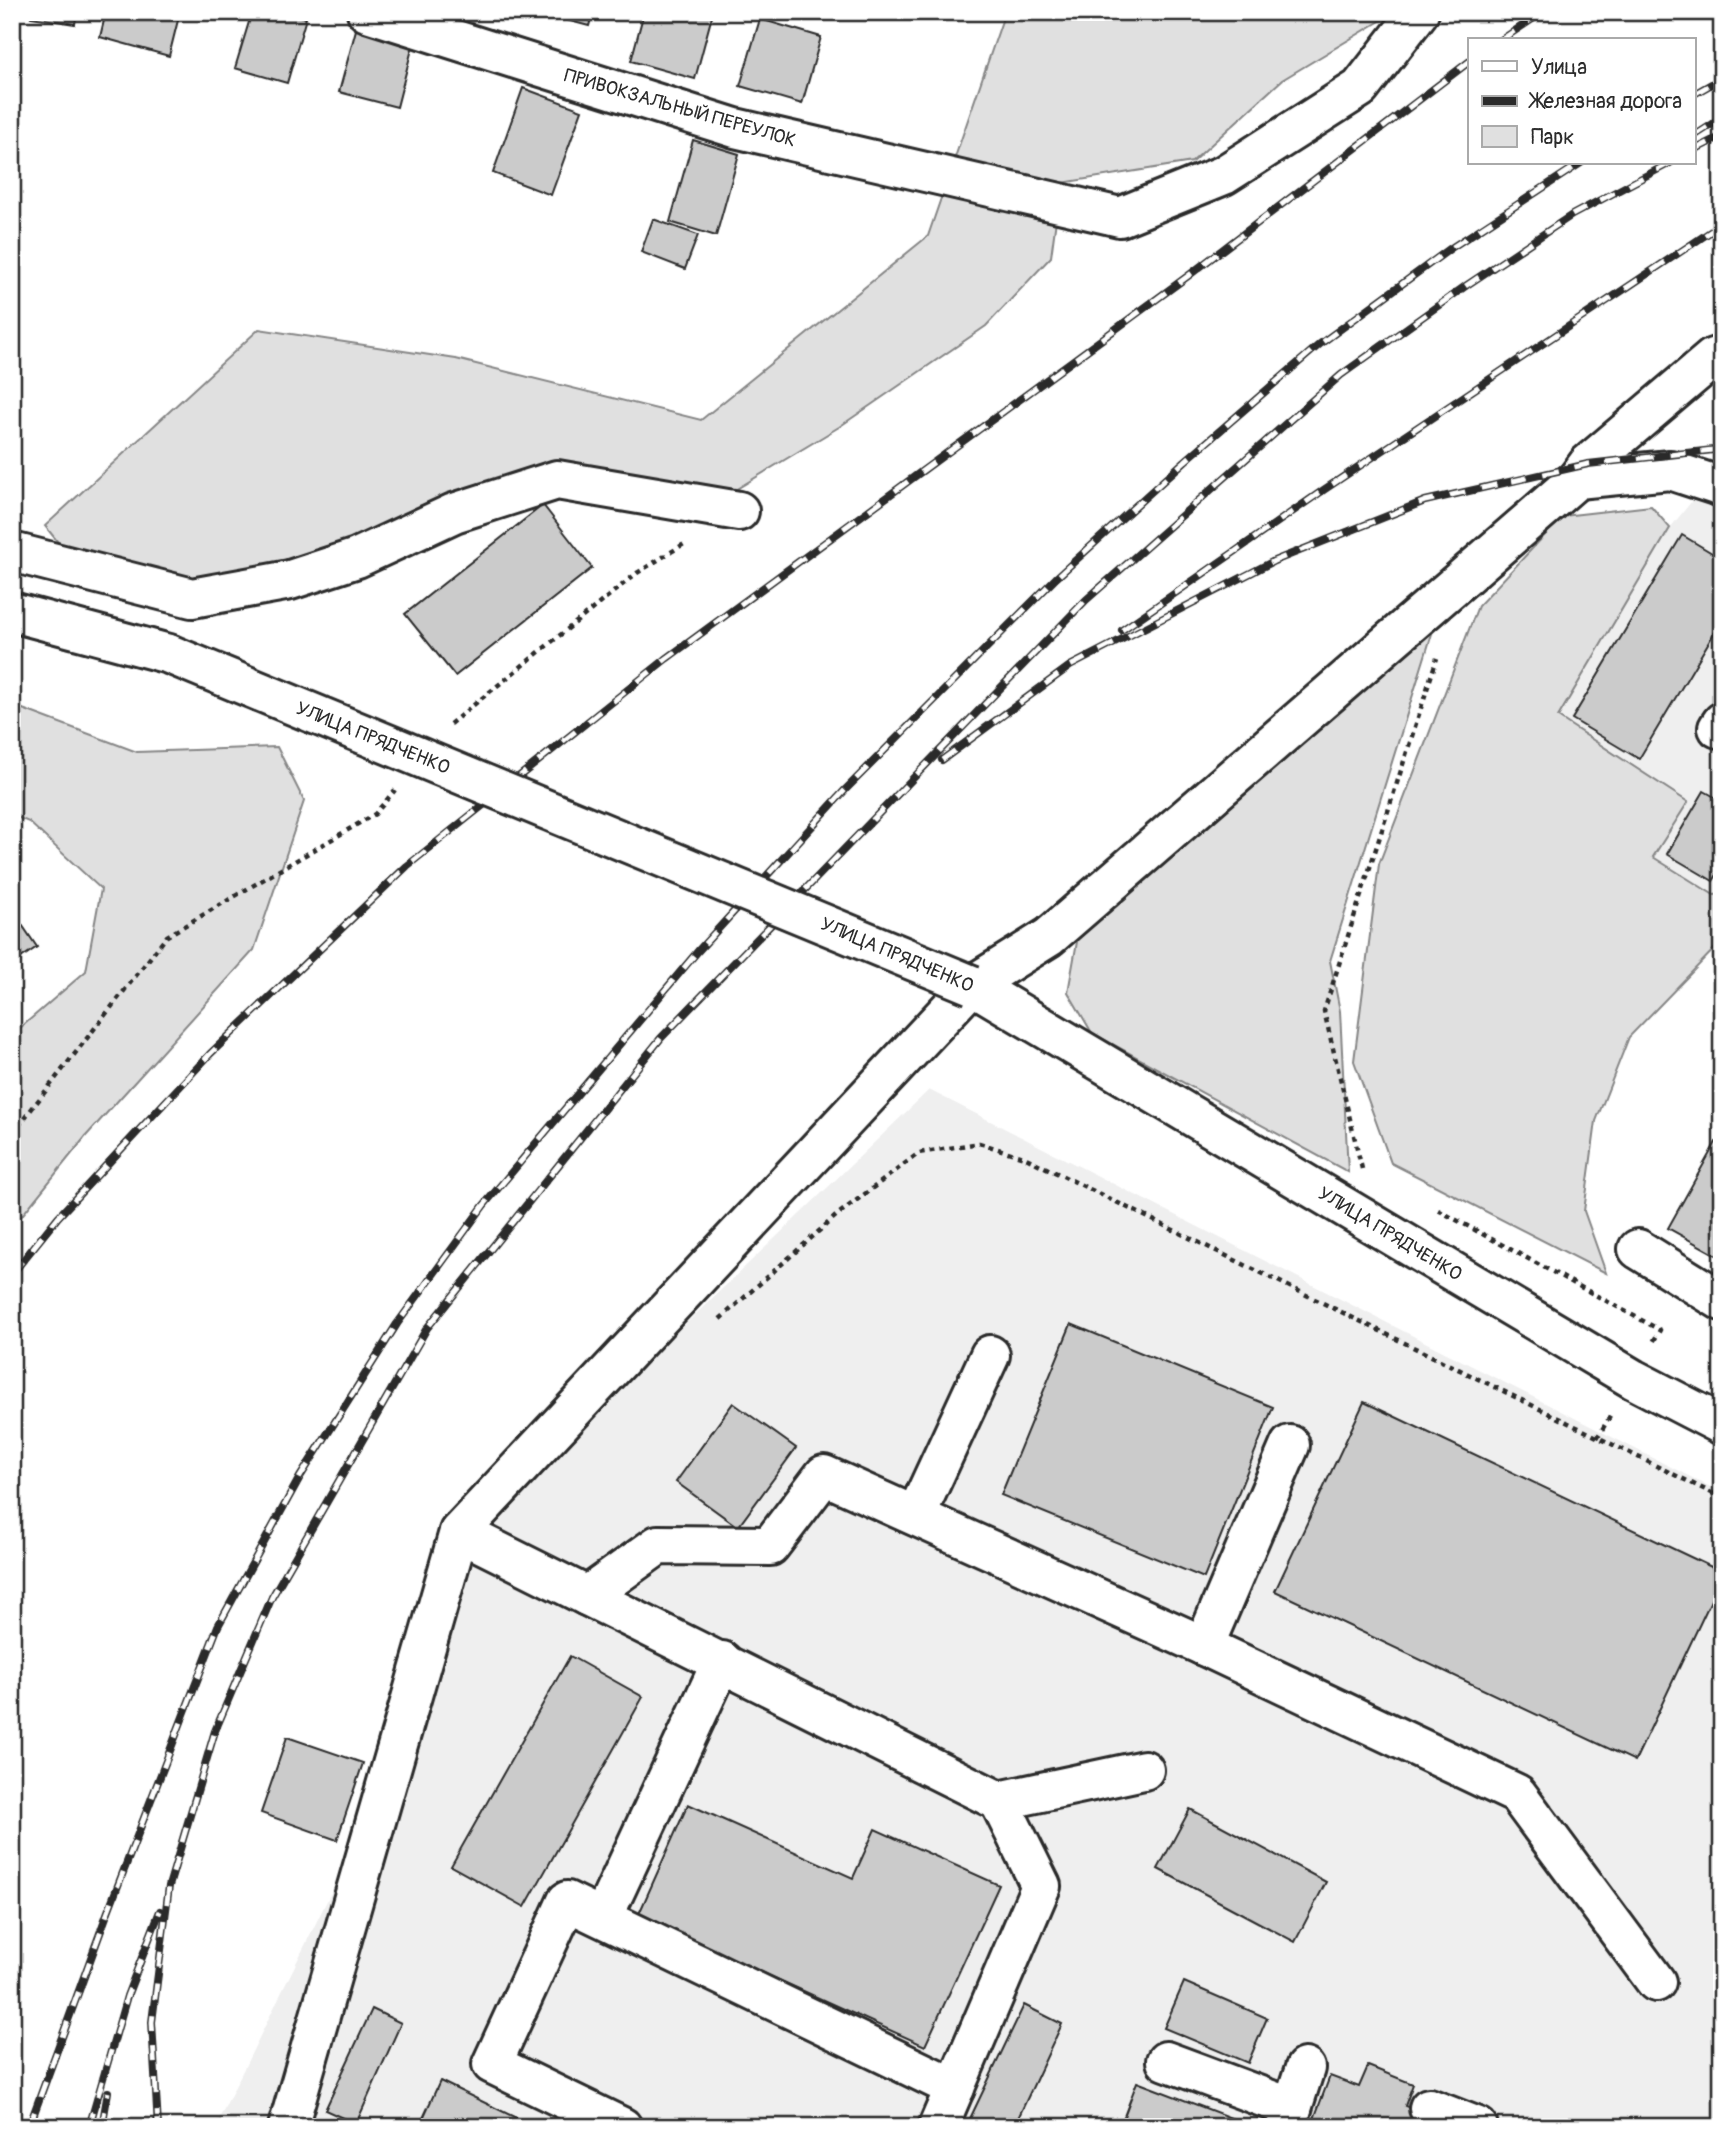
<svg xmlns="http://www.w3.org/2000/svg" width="1734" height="2139" font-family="Pangolin,sans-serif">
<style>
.built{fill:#efefef}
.green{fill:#e0e0e0;stroke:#868686;stroke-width:2}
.building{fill:#cbcbcb;stroke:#2b2b2b;stroke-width:2}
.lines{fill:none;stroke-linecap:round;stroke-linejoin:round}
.minor-casing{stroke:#2b2b2b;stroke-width:44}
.major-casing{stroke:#2b2b2b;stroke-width:44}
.path{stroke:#2b2b2b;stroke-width:4.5;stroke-dasharray:5 5;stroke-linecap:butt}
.minor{stroke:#fff;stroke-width:38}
.major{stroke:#fff;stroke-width:38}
.rail-casing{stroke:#2b2b2b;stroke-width:8}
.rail{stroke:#fff;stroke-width:5;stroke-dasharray:16;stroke-linecap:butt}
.major-bridge-casing{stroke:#2b2b2b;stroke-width:44;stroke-linecap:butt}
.major-bridge{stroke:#fff;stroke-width:38}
.labels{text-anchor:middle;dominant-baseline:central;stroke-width:6;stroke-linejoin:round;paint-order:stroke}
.street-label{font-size:19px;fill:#2b2b2b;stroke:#fff}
</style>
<rect width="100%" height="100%" fill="#fff"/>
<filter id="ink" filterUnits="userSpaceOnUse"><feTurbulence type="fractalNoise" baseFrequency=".0143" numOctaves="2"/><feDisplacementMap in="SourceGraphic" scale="14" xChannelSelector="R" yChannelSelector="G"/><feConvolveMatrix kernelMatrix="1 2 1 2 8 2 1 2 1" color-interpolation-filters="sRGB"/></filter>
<g filter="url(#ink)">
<!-- built -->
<g class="built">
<path d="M1722 464V894L1714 895 1653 857 1688 802 1558 717 1670 528Z"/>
<path d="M929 1090 1722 1493V2127H215L408 1737 470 1531Z"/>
</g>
<!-- green -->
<g class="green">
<path d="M1005 12H1395L1282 80 1192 162 1061 183 1051 257 986 326 839 427 725 496 673 487 578 463 506 475 364 541 202 587 70 557 45 526 259 329 456 359 701 420 928 236Z"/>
<path d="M1651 506 1670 528 1558 717 1688 802 1653 857 1714 895 1722 894V941L1629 1037 1596 1121 1584 1211 1606 1273 1391 1163 1354 1061 1379 864 1478 606 1563 516Z"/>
<path d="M1435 624 1330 961 1340 1011 1348 1172 1092 1033 1068 992 1078 936Z"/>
<path d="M12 705 137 752 277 747 304 801 254 950 86 1136 12 1228V1035L86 971 101 889 29 822 12 815Z"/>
</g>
<!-- building -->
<g class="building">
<path d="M32 12H77L75 24 31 17Z"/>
<path d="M106 12H180L169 56 100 37Z"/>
<path d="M252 12H288L306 18 287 83 235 68Z"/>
<path d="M536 12H593L589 26Z"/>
<path d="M644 12H713L695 79 631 61Z"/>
<path d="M760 19 821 37 802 104 740 86Z"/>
<path d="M357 26 414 41 397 107 339 92Z"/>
<path d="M523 88 582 110 551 195 493 173Z"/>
<path d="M693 140 739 154 716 236 670 222Z"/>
<path d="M653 219 698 235 685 269 641 252Z"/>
<path d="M543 505 592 568 455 676 405 614Z"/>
<path d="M1682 535 1722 559V620L1639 759 1572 719Z"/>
<path d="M1704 791 1722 801V867L1713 881 1667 854Z"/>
<path d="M12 910 37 947 12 964Z"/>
<path d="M1716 1142 1722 1145V1258L1668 1228Z"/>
<path d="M1071 1324 1273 1407 1204 1578 1001 1495Z"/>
<path d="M1364 1402 1722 1572V1577L1635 1761 1275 1591Z"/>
<path d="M733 1403 796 1448 738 1527 676 1482Z"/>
<path d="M570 1656 643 1697 525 1907 451 1866Z"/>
<path d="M287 1737 363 1763 337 1840 261 1813Z"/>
<path d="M688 1804 853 1878 875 1829 999 1885 925 2046 638 1916Z"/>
<path d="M1190 1809 1326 1882 1295 1942 1158 1869Z"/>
<path d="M1184 1982 1267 2018 1248 2063 1164 2028Z"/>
<path d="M1024 2005 1062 2024 1014 2127H966Z"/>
<path d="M372 2009 401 2023 356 2124 325 2110Z"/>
<path d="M1368 2066 1413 2084 1405 2106 1458 2127H1311L1330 2076 1359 2087Z"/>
<path d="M440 2081 535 2127H419Z"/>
<path d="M1137 2082 1234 2119 1231 2127H1120Z"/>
</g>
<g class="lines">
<defs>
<g id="minor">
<path d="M367 12 735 128 1120 217 1224 175 1360 88 1419 12"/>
<path d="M1577 479 1670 470 1722 487"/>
<path d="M12 552 192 598 290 580 357 558 454 513 557 480 739 511"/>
<path d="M1718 728 1722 722"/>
<path d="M1638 1249 1722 1301"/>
<path d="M916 1515 990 1355"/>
<path d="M459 1532 587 1596 658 1545 770 1546 824 1475 1204 1646 1517 1794 1656 1982"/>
<path d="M587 1596 999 1801 1144 1770"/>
<path d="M1204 1646 1290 1445"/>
<path d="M603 1917 722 1661"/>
<path d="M1166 2061 1292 2108"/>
<path d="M1429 2108 1478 2127"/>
<path d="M288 2127 459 1532 972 985 1049 937 1577 479 1588 464 1713 358 1722 355"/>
<path d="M622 2127 492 2064 567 1901 955 2088"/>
<path d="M938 2127 1041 1886 999 1801"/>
<path d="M1286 2127 1305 2068"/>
</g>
<g id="major">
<path d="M12 612 169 654"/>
<path d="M972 985 1633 1379 1722 1425"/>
</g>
</defs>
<!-- minor casing -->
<use href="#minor" class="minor-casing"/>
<!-- major casing -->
<use href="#major" class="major-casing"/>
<!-- path -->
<g class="path">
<path d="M450 724 637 573 684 544"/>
<path d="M12 1134 167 936 375 814 395 790"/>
<path d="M1362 1169 1324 1011 1437 658"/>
<path d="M1438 1210 1660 1330 1652 1344"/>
<path d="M720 1319 837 1215 919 1153 979 1143 1024 1157 1722 1498"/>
<path d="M1597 1438 1611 1415"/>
</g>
<!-- minor -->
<use href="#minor" class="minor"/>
<!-- major -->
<use href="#major" class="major"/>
<defs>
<g id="rail">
<path d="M1501 40 1543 12"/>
<path d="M1694 94 1722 78"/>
<path d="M1694 136 1722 118"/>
<path d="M1694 150 1722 136"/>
<path d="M1122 630 1325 489 1713 230"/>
<path d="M942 760 1070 666 1274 561 1425 501 1588 464 1722 449"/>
<path d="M12 1274 58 1217 210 1054 407 866 666 659 1188 276 1470 61"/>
<path d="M29 2127 107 1914 218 1626 300 1477 397 1324 484 1205 698 951 846 789 1056 578 1185 461 1320 344 1451 248 1581 163"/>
<path d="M89 2127 127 1996 160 1911"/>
<path d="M102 2127 108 2092"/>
<path d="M158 2127 152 2022 169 1886 215 1731 272 1597 427 1328 661 1038 1086 600 1341 375 1467 285 1572 215 1670 163"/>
</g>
</defs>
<!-- rail casing -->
<use href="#rail" class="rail-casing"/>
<!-- rail -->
<use href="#rail" class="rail"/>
<defs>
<path id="major-bridge" d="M169 654 972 985"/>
</defs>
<!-- major-bridge casing -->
<use href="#major-bridge" class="major-bridge-casing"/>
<!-- major-bridge -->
<use href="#major-bridge" class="major-bridge"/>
</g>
</g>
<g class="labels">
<!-- street labels -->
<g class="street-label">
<text transform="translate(680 108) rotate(16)">ПРИВОКЗАЛЬНЫЙ ПЕРЕУЛОК</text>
<text transform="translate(373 738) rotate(22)">УЛИЦА ПРЯДЧЕНКО</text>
<text transform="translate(897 955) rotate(23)">УЛИЦА ПРЯДЧЕНКО</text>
<text transform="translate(1390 1234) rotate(31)">УЛИЦА ПРЯДЧЕНКО</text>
</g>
</g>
<!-- margin -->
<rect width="1734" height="2139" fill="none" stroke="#fff" stroke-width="42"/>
<rect x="21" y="21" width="1692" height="2097" fill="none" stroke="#2b2b2b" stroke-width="2.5" filter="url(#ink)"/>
<!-- legend -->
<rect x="1468" y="38" width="228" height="126" fill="#ffffff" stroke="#aaaaaa" stroke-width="2"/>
<rect x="1482" y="61" width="35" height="10" fill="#ffffff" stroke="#aaaaaa" stroke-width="2"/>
<text x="1531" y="74" font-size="21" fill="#2b2b2b">Улица</text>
<rect x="1482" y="96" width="35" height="10" fill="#2b2b2b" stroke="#aaaaaa" stroke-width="2"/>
<text x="1531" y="108" font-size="21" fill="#2b2b2b">Железная дорога</text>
<rect x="1482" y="126" width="35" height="21" fill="#e0e0e0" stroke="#aaaaaa" stroke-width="2"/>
<text x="1531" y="144" font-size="21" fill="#2b2b2b">Парк</text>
</svg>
